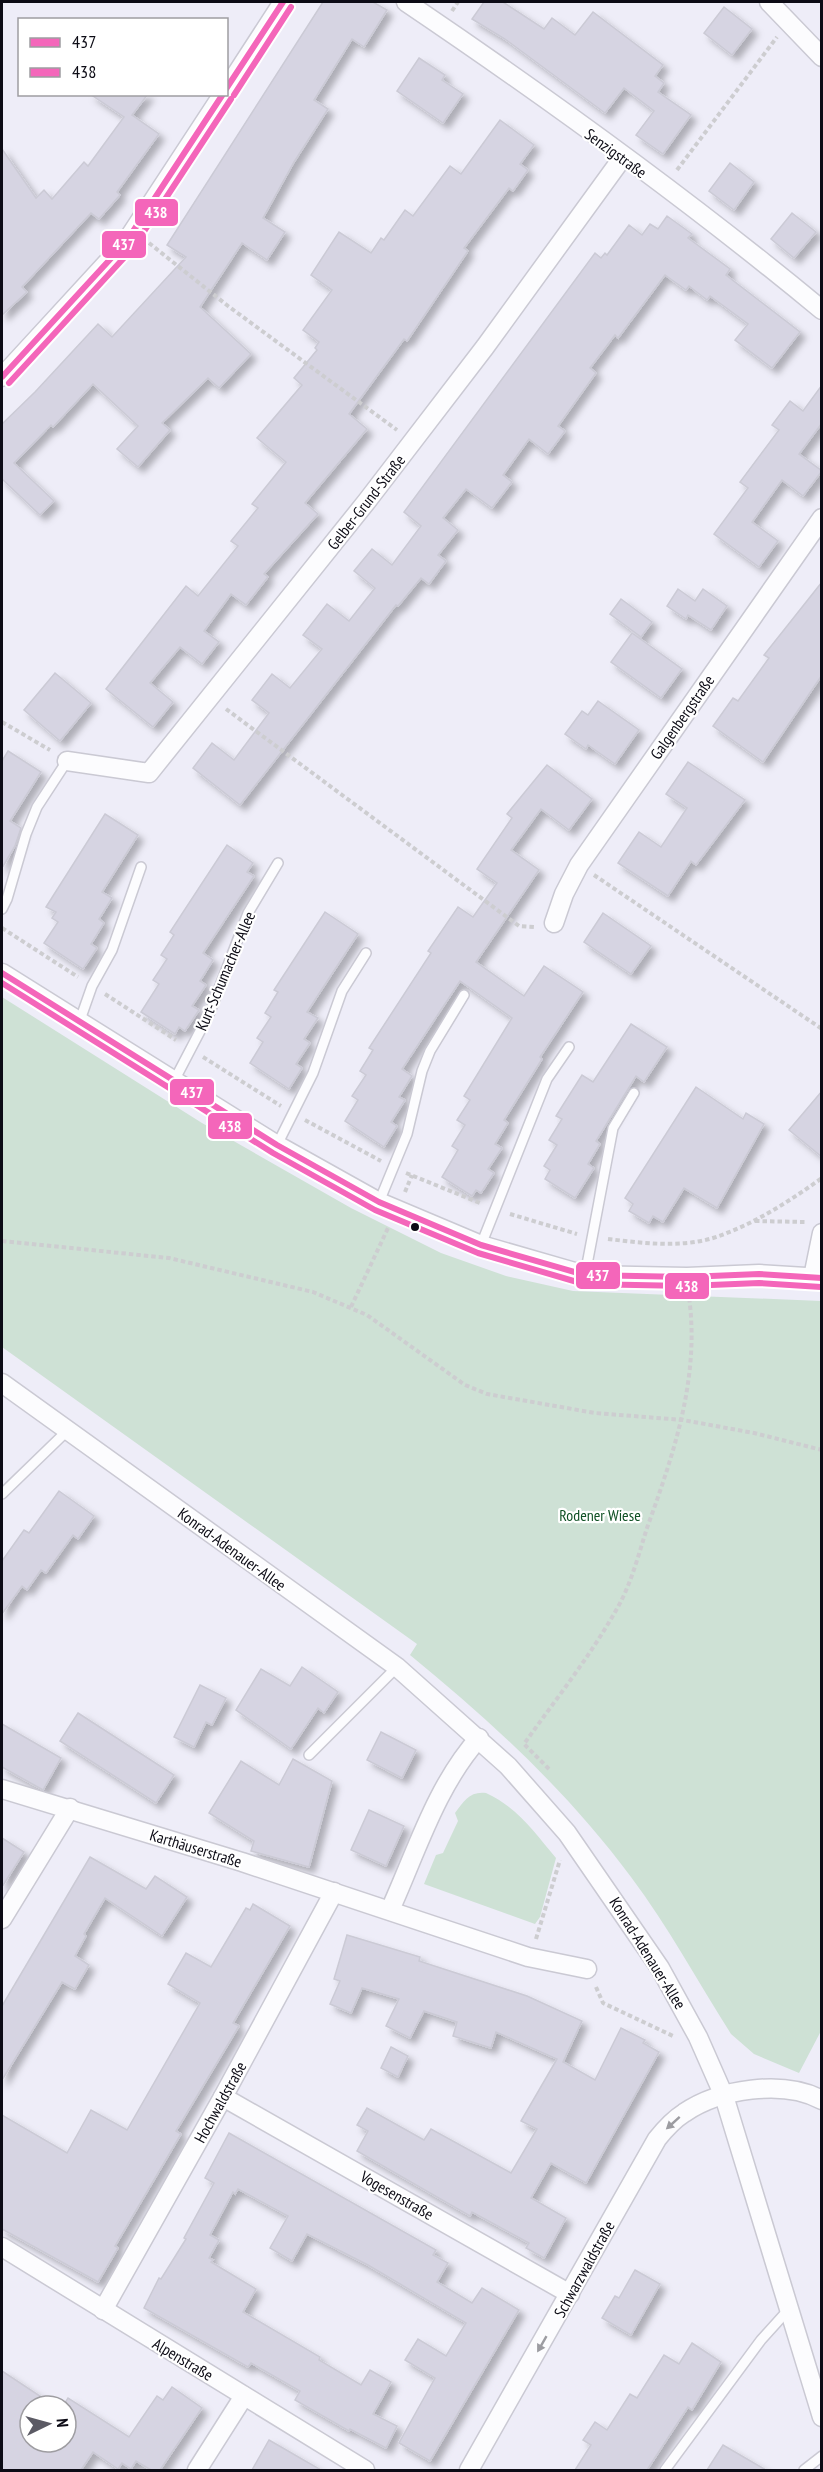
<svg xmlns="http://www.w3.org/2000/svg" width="823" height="2472" font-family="'PT Sans Narrow',sans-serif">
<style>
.green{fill:#cee1d5}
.building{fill:#d6d4e2;stroke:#cbcad5;stroke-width:1.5;filter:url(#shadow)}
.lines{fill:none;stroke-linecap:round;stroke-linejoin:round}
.service-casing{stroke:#cac9d3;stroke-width:12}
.minor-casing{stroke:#cac9d3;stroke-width:21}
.path{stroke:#cdcdd0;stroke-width:4;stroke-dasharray:4.5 3;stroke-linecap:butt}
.service{stroke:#fcfcfe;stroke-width:9}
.minor{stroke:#fcfcfe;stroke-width:18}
.bus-1-casing{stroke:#fff;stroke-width:10}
.bus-2-casing{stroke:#fff;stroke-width:10}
.bus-1{stroke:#f466ba;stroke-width:6}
.bus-2{stroke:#f466ba;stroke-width:6}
.oneway{fill:#9c9ca1}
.bus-dot{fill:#0c0b15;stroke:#fff;stroke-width:2}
.labels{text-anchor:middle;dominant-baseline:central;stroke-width:4.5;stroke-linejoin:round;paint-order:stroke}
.street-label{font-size:16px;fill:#0c0b15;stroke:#fff}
.park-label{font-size:16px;fill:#105125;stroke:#fff}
.line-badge{stroke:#fff;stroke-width:2}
.badge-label{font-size:16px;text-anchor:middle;font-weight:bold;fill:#fff}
</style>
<defs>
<filter id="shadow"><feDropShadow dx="5.5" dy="5.5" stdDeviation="3" flood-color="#0004"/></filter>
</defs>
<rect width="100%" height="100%" fill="#eeedf8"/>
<!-- green -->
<g class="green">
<path d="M2 997 202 1123 351 1208 441 1253 506 1276 573 1291 821 1301 822 2029 799 2073 754 2054 731 2034C698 1982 668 1926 631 1877 568 1792 491 1721 410 1655L417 1644 2 1347Z"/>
<path d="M486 1793C517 1807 535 1833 556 1858L540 1917 535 1924 424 1884 436 1855 443 1853 458 1821 455 1813C464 1801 470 1791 486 1793Z"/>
</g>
<!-- building -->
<g class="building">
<path d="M323 2H373L387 10 364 47 352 39 314 100 328 109 294 162 263 218 285 232 267 260 242 243 200 307 251 354 219 388 208 378 162 423 170 430 138 467 117 449 138 426 93 384 53 427 51 425 14 463 54 501 40 515 2 479V424L35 392 98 324 112 337 186 257 167 245Z"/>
<path d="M484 2H503L544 29 552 18 575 35 593 12 663 65 655 76 664 83 658 92 691 115 663 154 636 135 654 111 624 88 605 113 505 39 472 19Z"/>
<path d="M724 7 752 29 732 55 704 33Z"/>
<path d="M419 58 445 75 442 80 463 94 443 123 397 91Z"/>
<path d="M90 94H148L132 115 159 134 117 192 120 195 99 219 91 213 22 287 27 292 2 315V149L36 198 44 190 52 199 84 162 88 166 124 117Z"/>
<path d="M500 120 534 145 520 164 528 170 513 191 509 188 464 248 468 251 407 341 404 339 349 414 367 429 305 503 318 514 264 574 268 577 246 605 231 594 204 631 219 642 202 664 180 647 150 683 173 702 153 727 106 689 186 586 198 596 238 546 231 541 258 508 252 504 286 462 257 438 302 385 294 378 317 350 315 348 319 342 303 330 332 290 311 275 339 232 371 253 381 238 384 240 405 210 413 216 450 166 461 174Z"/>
<path d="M730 163 754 182 734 210 709 191Z"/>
<path d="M792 213 816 232 794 258 771 239Z"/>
<path d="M667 216 692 234 688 238 730 269 726 275 800 332 772 368 735 340 748 324 710 296 707 300 689 286 686 290 665 275 618 338 615 335 590 368 596 373 558 426 565 431 548 454 529 439 503 475 512 482 492 508 466 489 443 518 458 530 438 555 446 561 429 584 421 578 398 606 396 605 240 805 193 768 212 743 234 760 269 713 252 700 272 674 290 688 322 649 303 635 327 604 349 621 375 588 354 571 372 549 392 565 421 526 404 512 595 253 601 258 605 253 607 255 629 225 642 235 650 224 658 229Z"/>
<path d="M822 385V423L799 454 822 471 803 496 782 480 752 522 778 541 759 567 714 534 748 488 740 482 779 430 772 425 790 401 803 411Z"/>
<path d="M822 582V675L763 762 713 726 733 698 738 701 769 658 764 655Z"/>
<path d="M678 589 695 601 703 589 727 606 711 630 688 615 686 619 667 606Z"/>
<path d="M621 599 652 622 641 637 610 614Z"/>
<path d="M632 633 682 669 661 698 611 662Z"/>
<path d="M55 673 91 703 60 741 24 710Z"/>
<path d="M598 701 639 730 615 764 588 745 586 749 565 734 582 711 588 715Z"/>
<path d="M8 751 41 772 10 821 21 828 15 846 2 868V761Z"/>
<path d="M688 762 745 800 696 865 691 861 668 896 618 863 639 832 661 847 687 808 666 794Z"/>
<path d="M547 765 592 799 569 830 541 809 511 850 539 870 476 962 524 996 544 966 583 992 540 1057 542 1059 504 1120 508 1123 495 1144 502 1148 488 1169 494 1173 481 1193 476 1190 472 1196 442 1177 458 1150 452 1146 465 1125 457 1120 470 1100 464 1096 512 1018 460 981 402 1069 412 1076 399 1097 405 1100 391 1122 397 1126 384 1147 345 1121 358 1100 352 1096 366 1075 360 1071 373 1050 369 1048 431 953 428 951 458 907 473 917 497 883 477 869 512 818 507 814Z"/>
<path d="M105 814 138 835 102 892 112 898 99 919 104 923 91 944 97 948 83 969 44 943 58 922 52 918 56 912 46 907Z"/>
<path d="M227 845 253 863 247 872 254 876 203 953 213 960 200 981 206 985 192 1006 199 1010 185 1031 179 1027 175 1034 141 1012 159 984 153 980 167 959 161 955 174 935 170 932Z"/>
<path d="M325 912 358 934 307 1012 318 1018 304 1039 310 1043 296 1064 302 1068 289 1089 250 1063 263 1042 257 1038 271 1017 265 1013 278 992 274 990Z"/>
<path d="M603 913 651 946 631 974 584 942Z"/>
<path d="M631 1024 667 1047 644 1082 636 1076 596 1141 600 1144 588 1164 594 1168 575 1198 545 1179 550 1170 544 1166 557 1145 549 1140 562 1119 556 1116 582 1075 593 1082Z"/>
<path d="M696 1087 743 1119 746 1113 764 1124 717 1208 684 1188 663 1222 653 1216 649 1223 629 1211 633 1204 625 1198Z"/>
<path d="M822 1091V1157L789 1130Z"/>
<path d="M59 1491 94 1516 78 1539 73 1535 46 1573 41 1570 27 1590 22 1586 2 1614V1561L24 1530 29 1533Z"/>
<path d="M302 1667 338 1692 324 1713 318 1708 291 1749 236 1710 261 1669 290 1686Z"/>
<path d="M200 1685 226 1698 212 1725 206 1722 194 1747 174 1737Z"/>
<path d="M78 1713 174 1775 156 1803 60 1741Z"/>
<path d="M2 1724 61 1758 43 1790 2 1767Z"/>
<path d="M381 1732 416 1750 402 1778 367 1760Z"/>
<path d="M293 1759 332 1781 309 1867 251 1851 254 1841 209 1813 241 1761 279 1785Z"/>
<path d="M369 1810 404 1826 386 1866 351 1850Z"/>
<path d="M2 1838 24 1852 2 1887Z"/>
<path d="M90 1857 146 1889 155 1876 187 1897 162 1936 105 1898 84 1934 86 1936 75 1956 89 1965 75 1989 62 1982 2 2080V2006Z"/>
<path d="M253 1904 290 1926 233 2023 239 2026 176 2131 181 2134 115 2246 118 2248 98 2282 2 2229V2115L67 2153 91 2110 127 2130 200 2003 168 1984 186 1953 211 1967 246 1908 250 1910Z"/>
<path d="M347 1935 420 1957 419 1961 527 1996 582 2021 563 2062 595 2080 621 2028 645 2040 643 2043 659 2052 586 2183 551 2163 531 2198 566 2218 544 2258 526 2248 529 2243 472 2212 470 2216 357 2151 368 2131 357 2125 367 2108 424 2140 431 2129 511 2173 537 2129 521 2121 557 2059 496 2032 491 2048 453 2036 457 2022 424 2011 410 2038 386 2026 399 1999 362 1988 351 2013 330 2004 340 1981 334 1979Z"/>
<path d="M391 2047 408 2056 398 2077 381 2068Z"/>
<path d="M229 2133 436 2250 433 2255 448 2263 437 2282 472 2303 482 2288 519 2310 430 2461 399 2443 435 2378 405 2360 418 2339 446 2356 466 2323 368 2265 307 2234 292 2261 270 2248 288 2216 238 2189 235 2194 233 2192 210 2235 219 2240 209 2258 213 2260 211 2262 256 2289 243 2312 320 2357 319 2360 361 2385 370 2370 391 2382 373 2414 397 2426 386 2448 350 2429 349 2431 295 2400 300 2391 251 2363 248 2367 144 2308 159 2278 161 2279 186 2239 184 2238 214 2183 205 2178Z"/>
<path d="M635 2270 660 2284 631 2335 602 2318 615 2296 619 2298Z"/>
<path d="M692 2343 721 2362 692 2410 688 2407 647 2470H575L591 2445 583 2440 595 2422 607 2430 630 2394 637 2398 664 2355 679 2364Z"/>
<path d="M2 2371 55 2406H30V2442H66V2406H63L68 2398 129 2437 157 2396 163 2400 172 2387 202 2408 160 2470H151L136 2461 131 2469 122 2463 118 2469 93 2452 81 2470H2Z"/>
<path d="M269 2440 321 2470H252Z"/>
<path d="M723 2445 766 2470H707Z"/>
</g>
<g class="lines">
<defs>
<g id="service">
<path d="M2 909 7 899 26 834 37 807 67 761"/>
<path d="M79 1023 92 986 112 950 141 867"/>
<path d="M174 1081 210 1012 248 913 278 863"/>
<path d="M277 1145 313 1073 342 991 366 953"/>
<path d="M379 1202 407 1134 422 1071 430 1051 464 995"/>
<path d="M481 1245 547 1079 569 1047"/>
<path d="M585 1275 613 1128 634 1093"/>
<path d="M2 1494 68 1430"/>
<path d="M309 1755 397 1667"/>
<path d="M665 2470 761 2340 789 2309"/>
<path d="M804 2470 822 2456"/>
</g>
<g id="minor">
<path d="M406 2C548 98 689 200 822 310"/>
<path d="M769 2 822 57"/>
<path d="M226 90 283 2"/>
<path d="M2 377 126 242 223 94"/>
<path d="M67 761 149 773 367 501 485 347 623 157"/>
<path d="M554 923 564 894 579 865 822 518"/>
<path d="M2 973 277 1145 379 1202 481 1245 585 1275 687 1277 759 1274 822 1278"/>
<path d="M813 1277 822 1233"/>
<path d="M2 1383 397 1667 508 1766 567 1833 660 1968 698 2037 724 2096 822 2417"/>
<path d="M2 1789 242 1862 528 1957 587 1969"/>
<path d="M390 1910C416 1853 436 1786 479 1738"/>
<path d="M2 1919 70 1808"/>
<path d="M223 2097 570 2294"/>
<path d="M2 2247 365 2470"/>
<path d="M103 2310 223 2097 334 1892"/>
<path d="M197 2470 244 2396"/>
<path d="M469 2470 657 2139C665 2129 673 2120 684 2113 719 2089 783 2079 822 2100"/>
</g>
</defs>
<!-- service casing -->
<use href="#service" class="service-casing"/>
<!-- minor casing -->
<use href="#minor" class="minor-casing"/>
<!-- path -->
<g class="path">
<path d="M452 11 458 2"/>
<path d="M677 170 777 37"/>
<path d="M149 243 228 306 397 430"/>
<path d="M226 709 519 926 534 927"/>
<path d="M2 722 50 750"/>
<path d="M594 875 822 1029"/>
<path d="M2 928 78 977"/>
<path d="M105 994 176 1040"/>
<path d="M203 1057 281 1106"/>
<path d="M305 1120 381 1161"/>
<path d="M406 1173 480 1203"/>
<path d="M405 1192 412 1175"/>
<path d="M510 1214 577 1234"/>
<path d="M755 1221 805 1222"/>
<path d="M608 1239C642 1243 680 1248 713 1238 753 1225 788 1202 822 1178"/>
<path d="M2 1241 169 1258 313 1292 367 1315 465 1385 487 1394 595 1413 683 1420 754 1433 822 1450"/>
<path d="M351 1307 388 1228"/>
<path d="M549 1769 524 1744C556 1699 592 1654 619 1605 632 1581 639 1553 647 1528 674 1453 700 1377 689 1297"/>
<path d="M536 1939 560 1860"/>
<path d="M596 1987 603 2003 673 2036"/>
</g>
<!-- service -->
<use href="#service" class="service"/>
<!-- minor -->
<use href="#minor" class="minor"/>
<defs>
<g id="bus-1">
<path d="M226 89 283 2"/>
<path d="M2 377 126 242 223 94"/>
<path d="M2 973 277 1145 379 1202 481 1245 585 1275 687 1277 759 1274 822 1278"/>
</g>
<g id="bus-2">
<path d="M234 95 291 7"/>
<path d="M9 383 133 248 231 99"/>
<path d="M2 983 273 1153 375 1210 478 1253 584 1284 687 1286 759 1283 821 1287"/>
</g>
</defs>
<!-- bus-1 casing -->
<use href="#bus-1" class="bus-1-casing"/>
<!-- bus-2 casing -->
<use href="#bus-2" class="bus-2-casing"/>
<!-- bus-1 -->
<use href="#bus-1" class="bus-1"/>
<!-- bus-2 -->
<use href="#bus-2" class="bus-2"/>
</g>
<!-- one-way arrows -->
<defs><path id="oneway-solid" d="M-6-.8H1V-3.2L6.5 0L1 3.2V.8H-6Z" transform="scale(1.5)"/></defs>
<g class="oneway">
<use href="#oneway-solid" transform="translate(673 2123) rotate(138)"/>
<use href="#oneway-solid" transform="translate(542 2344) rotate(120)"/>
</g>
<!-- markers -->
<circle class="bus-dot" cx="415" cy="1227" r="5"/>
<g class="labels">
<!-- street labels -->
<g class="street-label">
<text transform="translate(616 153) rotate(36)">Senzigstraße</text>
<text transform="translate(366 502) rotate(-52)">Gelber-Grund-Straße</text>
<text transform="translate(682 717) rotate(-55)">Galgenbergstraße</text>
<text transform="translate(225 971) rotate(-67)">Kurt-Schumacher-Allee</text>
<text transform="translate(232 1549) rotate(36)">Konrad-Adenauer-Allee</text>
<text transform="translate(196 1848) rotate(17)">Karthäuserstraße</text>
<text transform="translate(648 1953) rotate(58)">Konrad-Adenauer-Allee</text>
<text transform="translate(220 2102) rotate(-61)">Hochwaldstraße</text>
<text transform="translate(397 2195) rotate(30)">Vogesenstraße</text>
<text transform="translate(584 2269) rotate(-61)">Schwarzwaldstraße</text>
<text transform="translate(183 2359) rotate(31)">Alpenstraße</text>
</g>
<!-- park labels -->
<g class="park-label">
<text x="600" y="1515">Rodener Wiese</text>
</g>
</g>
<g class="line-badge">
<rect x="134" y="198" width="45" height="29" rx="6" fill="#f466ba"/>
<rect x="101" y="230" width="46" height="29" rx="6" fill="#f466ba"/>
<rect x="169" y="1078" width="46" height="28" rx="6" fill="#f466ba"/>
<rect x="207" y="1112" width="46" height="28" rx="6" fill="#f466ba"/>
<rect x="575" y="1261" width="46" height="29" rx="6" fill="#f466ba"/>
<rect x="664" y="1272" width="46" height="28" rx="6" fill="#f466ba"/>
</g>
<g class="badge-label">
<text x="156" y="218">438</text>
<text x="124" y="250">437</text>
<text x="192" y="1098">437</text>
<text x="230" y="1132">438</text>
<text x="598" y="1281">437</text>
<text x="687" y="1292">438</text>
</g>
<!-- border -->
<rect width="823" height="2472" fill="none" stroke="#0c0b15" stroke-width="6"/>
<!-- legend -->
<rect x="18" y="18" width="210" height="78" fill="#ffffff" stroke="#9e9da1" stroke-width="1.5"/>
<rect x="30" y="38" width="30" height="9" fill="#f466ba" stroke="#9e9da1" stroke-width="1.5"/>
<text x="72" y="48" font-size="18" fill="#0c0b15">437</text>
<rect x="30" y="68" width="30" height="9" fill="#f466ba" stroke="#9e9da1" stroke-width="1.5"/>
<text x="72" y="78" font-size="18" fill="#0c0b15">438</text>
<!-- north arrow -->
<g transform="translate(48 2424) rotate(85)"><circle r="28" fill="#ffffff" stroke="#9e9da1" stroke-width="1.5"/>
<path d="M0-4.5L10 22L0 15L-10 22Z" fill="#5b5a64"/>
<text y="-9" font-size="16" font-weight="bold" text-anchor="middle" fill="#0c0b15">N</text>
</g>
</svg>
